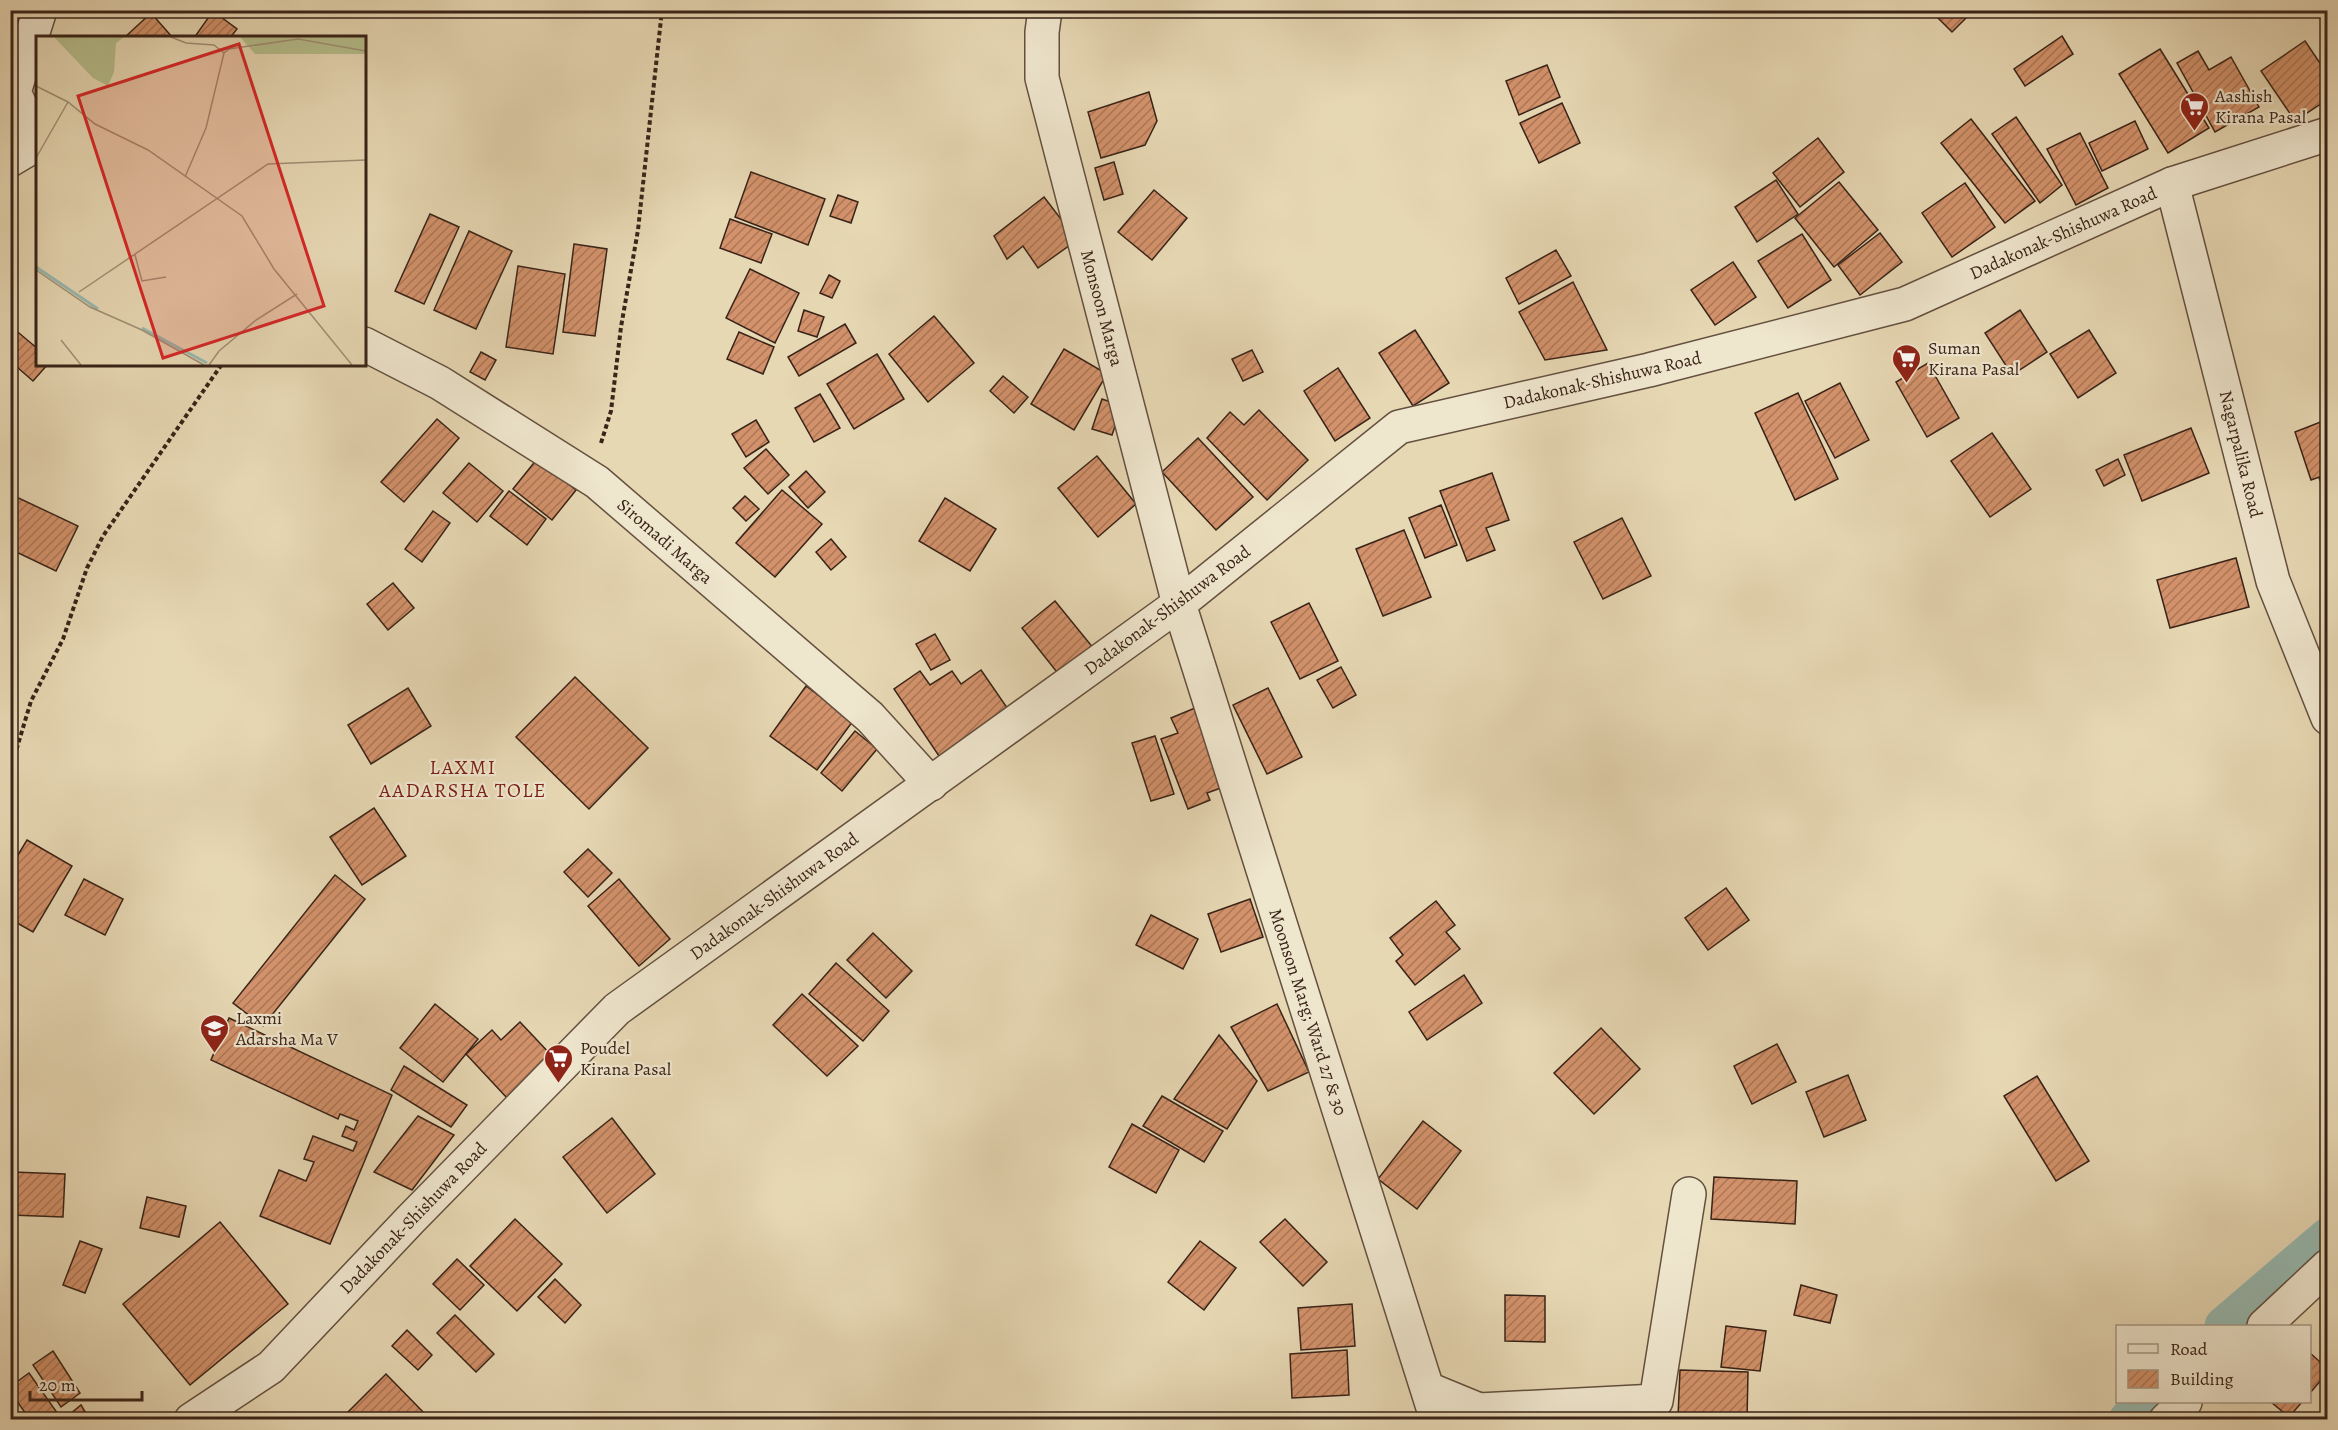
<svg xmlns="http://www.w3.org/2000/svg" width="2338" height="1430" font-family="Alegreya,serif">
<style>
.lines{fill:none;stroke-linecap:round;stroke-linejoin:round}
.canal{stroke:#97b9b0;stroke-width:39}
.building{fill:url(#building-hatch);stroke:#392318;stroke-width:1.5}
.minor-casing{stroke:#64503f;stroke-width:36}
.path{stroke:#392318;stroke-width:4;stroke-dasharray:4.5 3;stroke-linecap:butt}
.minor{stroke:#efe6ce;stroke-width:33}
.labels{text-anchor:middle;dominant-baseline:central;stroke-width:4.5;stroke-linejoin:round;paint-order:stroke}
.poi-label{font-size:18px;fill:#392318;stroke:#efe6ce;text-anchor:start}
.street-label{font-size:18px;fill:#392318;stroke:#efe6ce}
.neighbourhood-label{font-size:20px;letter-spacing:1.5px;fill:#7a1f14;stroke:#efe6ce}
.inset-river{fill:none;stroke:#97b9b0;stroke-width:3}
.inset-road{fill:none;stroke:#a19076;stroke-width:1.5}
.view{fill:#d62828;fill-opacity:0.15;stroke:#d62828;stroke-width:3}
.inset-edge{fill:none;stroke:#392318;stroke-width:3}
</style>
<defs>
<pattern id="building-hatch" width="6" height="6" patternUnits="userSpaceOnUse" patternTransform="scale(1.5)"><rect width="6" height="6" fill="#d3926b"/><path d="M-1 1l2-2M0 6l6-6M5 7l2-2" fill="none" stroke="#ac7757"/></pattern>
</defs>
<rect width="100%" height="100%" fill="#e7d8b4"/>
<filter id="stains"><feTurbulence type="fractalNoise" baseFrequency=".00333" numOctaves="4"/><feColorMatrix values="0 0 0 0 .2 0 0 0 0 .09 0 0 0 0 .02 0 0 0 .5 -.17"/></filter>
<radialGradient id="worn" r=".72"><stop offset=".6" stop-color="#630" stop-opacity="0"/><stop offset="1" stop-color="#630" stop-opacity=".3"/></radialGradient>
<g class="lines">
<!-- canal -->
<g class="canal">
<path d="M2224 1326 2328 1237"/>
<path d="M2128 1420 2144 1402"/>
</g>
</g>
<!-- building -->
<g class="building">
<path d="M1930 10H1974L1952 32Z"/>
<path d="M213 11 237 29 230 38H194Z"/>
<path d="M151 13 173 38H124Z"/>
<path d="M2062 36 2073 54 2025 86 2014 69Z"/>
<path d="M2305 41 2328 75V99L2295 121 2261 71Z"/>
<path d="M2160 49 2209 128 2168 153 2119 74Z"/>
<path d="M2198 51 2209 70 2231 57 2259 107 2215 132 2177 63Z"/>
<path d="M1547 65 1560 97 1519 115 1506 81Z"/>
<path d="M1149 92 1157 121 1145 145 1101 158 1088 112Z"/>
<path d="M1562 103 1580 143 1539 163 1520 123Z"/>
<path d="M2016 117 2062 185 2040 203 1992 134Z"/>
<path d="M1971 119 2035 201 2005 223 1941 143Z"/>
<path d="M2135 121 2148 149 2102 171 2089 143Z"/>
<path d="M2080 133 2108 188 2076 205 2047 149Z"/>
<path d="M1818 138 1844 172 1800 207 1773 173Z"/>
<path d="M1114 162 1123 194 1104 200 1095 168Z"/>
<path d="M751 172 825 199 808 245 735 217Z"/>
<path d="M1776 180 1798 214 1757 242 1735 207Z"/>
<path d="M1839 182 1878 230 1834 267 1795 218Z"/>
<path d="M1965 183 1995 227 1952 257 1922 213Z"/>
<path d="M1154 190 1187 218 1152 260 1118 232Z"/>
<path d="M838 195 858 202 851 223 830 216Z"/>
<path d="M1044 197 1077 240 1038 268 1023 246 1007 259 994 236Z"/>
<path d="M430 214 459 227 424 304 395 291Z"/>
<path d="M730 219 772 234 761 263 720 248Z"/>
<path d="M469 231 512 251 476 329 434 310Z"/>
<path d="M1880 233 1902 262 1860 295 1838 265Z"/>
<path d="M1802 234 1831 280 1788 308 1758 261Z"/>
<path d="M574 244 607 249 595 336 563 332Z"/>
<path d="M1556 250 1571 276 1519 304 1506 278Z"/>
<path d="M1733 262 1756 297 1715 325 1691 290Z"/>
<path d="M518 266 565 274 553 354 506 347Z"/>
<path d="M750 269 799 293 775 343 726 318Z"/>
<path d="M829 275 840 281 832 298 820 293Z"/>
<path d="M1573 282 1607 350 1545 360 1519 312Z"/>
<path d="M804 310 824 317 817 337 798 331Z"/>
<path d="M2020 310 2047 352 2012 375 1985 333Z"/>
<path d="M934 316 974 363 928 402 889 354Z"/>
<path d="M845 324 856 343 799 376 788 357Z"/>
<path d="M13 328 38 349V364H48L33 381 10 361V331Z"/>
<path d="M1415 330 1449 383 1413 406 1379 353Z"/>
<path d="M2089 330 2116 373 2078 398 2050 354Z"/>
<path d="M739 332 774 347 763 374 727 359Z"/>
<path d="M1064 349 1107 374 1074 430 1031 404Z"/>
<path d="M1252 350 1263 372 1243 381 1232 359Z"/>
<path d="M481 352 496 360 485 380 470 372Z"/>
<path d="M877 354 904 399 854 429 827 384Z"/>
<path d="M1928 363 1959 418 1927 437 1896 382Z"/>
<path d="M1338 368 1370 418 1335 441 1304 391Z"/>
<path d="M1003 376 1028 397 1014 413 990 391Z"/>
<path d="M1840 383 1869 440 1835 458 1805 401Z"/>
<path d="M1798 393 1838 479 1795 500 1755 413Z"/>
<path d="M820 394 840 428 814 442 795 408Z"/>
<path d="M1102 399 1122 406 1112 435 1092 429Z"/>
<path d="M1259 410 1308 460 1267 500 1207 438 1230 412 1244 425Z"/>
<path d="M437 419 459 438 404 502 381 482Z"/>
<path d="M2328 419V474L2311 480 2295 432Z"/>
<path d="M756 420 769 442 746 457 732 434Z"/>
<path d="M2191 428 2209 473 2142 501 2124 455Z"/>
<path d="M1992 433 2031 489 1990 517 1951 461Z"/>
<path d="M1198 438 1253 497 1216 530 1162 472Z"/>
<path d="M766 449 789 475 768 494 744 468Z"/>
<path d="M1097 456 1136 504 1098 537 1058 488Z"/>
<path d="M537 459 576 490 552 520 513 489Z"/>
<path d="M2118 459 2125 475 2104 486 2096 470Z"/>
<path d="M469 463 503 491 477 522 443 493Z"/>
<path d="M806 471 825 492 808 508 789 487Z"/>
<path d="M1492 473 1509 520 1486 528 1495 550 1467 561 1440 491Z"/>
<path d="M2328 474V499L2319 478Z"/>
<path d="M782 490 822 524 775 577 736 543Z"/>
<path d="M509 491 546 519 527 545 490 516Z"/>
<path d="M10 494 78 526 56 571 10 549Z"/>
<path d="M745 496 759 509 746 521 733 508Z"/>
<path d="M945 498 996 529 970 571 919 541Z"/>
<path d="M1441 505 1457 545 1425 558 1409 518Z"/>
<path d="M433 511 450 523 422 562 405 549Z"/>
<path d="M1622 518 1651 576 1603 599 1574 542Z"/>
<path d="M1404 530 1431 597 1383 616 1356 549Z"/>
<path d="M831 539 846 557 831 570 816 552Z"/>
<path d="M2236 558 2249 607 2170 628 2157 580Z"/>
<path d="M393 583 414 608 388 630 367 604Z"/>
<path d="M1055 601 1094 649 1060 676 1022 628Z"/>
<path d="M1309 603 1338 661 1300 679 1271 622Z"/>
<path d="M935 634 950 660 931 670 916 644Z"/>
<path d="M1341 667 1356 695 1333 708 1317 680Z"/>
<path d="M981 670 1010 712 941 759 894 689 920 671 930 685 952 671 961 684Z"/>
<path d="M575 677 648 748 589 809 516 737Z"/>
<path d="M806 686 853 721 817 770 770 736Z"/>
<path d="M408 688 431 726 371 764 348 725Z"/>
<path d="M1268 688 1302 757 1267 774 1233 705Z"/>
<path d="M1195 708 1232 784 1207 793 1210 800 1188 809 1161 739 1178 733 1171 718Z"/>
<path d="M855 731 877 749 842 791 821 773Z"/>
<path d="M1155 736 1174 794 1151 801 1132 743Z"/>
<path d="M374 808 406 856 362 885 330 837Z"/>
<path d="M27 840 72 866 33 932 10 919V868Z"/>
<path d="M588 849 612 873 588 897 564 872Z"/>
<path d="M335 875 365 899 263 1026 233 1003Z"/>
<path d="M84 879 123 899 105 935 65 915Z"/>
<path d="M619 879 670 939 639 966 588 906Z"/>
<path d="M1726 888 1749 920 1708 950 1685 918Z"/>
<path d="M1250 899 1263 937 1221 952 1208 914Z"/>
<path d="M1436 901 1455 925 1446 932 1460 949 1415 985 1396 961 1403 955 1390 938Z"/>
<path d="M1151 915 1198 939 1183 969 1136 945Z"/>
<path d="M873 933 912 971 886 998 847 960Z"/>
<path d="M836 963 889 1011 863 1041 809 994Z"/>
<path d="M1464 975 1482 1003 1427 1040 1409 1012Z"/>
<path d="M802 994 858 1046 827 1076 773 1025Z"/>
<path d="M435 1004 478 1039 443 1082 400 1048Z"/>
<path d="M1277 1004 1309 1072 1268 1091 1231 1027Z"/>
<path d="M229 1018 392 1095 330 1244 260 1216 279 1170 306 1181 314 1162 304 1159 313 1136 353 1151 357 1142 342 1136 346 1126 354 1130 358 1121 340 1114 338 1119 211 1060Z"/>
<path d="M520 1022 552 1056 507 1098 466 1054 492 1030 501 1040Z"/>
<path d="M1601 1028 1640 1069 1594 1114 1554 1073Z"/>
<path d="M1219 1035 1257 1081 1227 1129 1174 1099Z"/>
<path d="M1777 1044 1796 1082 1752 1104 1734 1066Z"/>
<path d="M404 1066 467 1105 451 1127 391 1090Z"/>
<path d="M1848 1075 1866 1120 1824 1137 1806 1092Z"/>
<path d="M2037 1076 2089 1161 2056 1181 2004 1096Z"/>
<path d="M1162 1096 1223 1131 1204 1162 1143 1126Z"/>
<path d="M418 1116 454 1135 412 1190 374 1172Z"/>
<path d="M612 1118 655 1174 607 1213 563 1157Z"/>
<path d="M1423 1121 1461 1151 1417 1209 1378 1179Z"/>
<path d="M1132 1124 1179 1150 1156 1193 1109 1167Z"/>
<path d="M13 1172 65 1174 63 1217 11 1215Z"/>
<path d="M1714 1177 1797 1181 1795 1224 1711 1219Z"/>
<path d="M147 1197 186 1206 179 1237 140 1228Z"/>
<path d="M515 1219 562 1264 517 1311 470 1266Z"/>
<path d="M1285 1219 1327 1262 1303 1286 1260 1242Z"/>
<path d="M220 1222 288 1304 190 1385 123 1304Z"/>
<path d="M80 1241 102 1249 85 1293 63 1285Z"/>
<path d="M1200 1241 1236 1268 1204 1310 1168 1282Z"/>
<path d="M457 1259 484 1285 460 1310 433 1284Z"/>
<path d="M555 1279 581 1305 565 1323 538 1297Z"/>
<path d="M1801 1285 1837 1295 1830 1323 1794 1315Z"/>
<path d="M1505 1295 1545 1296V1342L1505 1341Z"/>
<path d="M1352 1304 1355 1346 1301 1350 1298 1308Z"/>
<path d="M455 1315 494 1354 476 1372 437 1333Z"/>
<path d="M1726 1326 1766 1331 1760 1371 1721 1367Z"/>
<path d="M407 1330 432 1355 418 1370 392 1346Z"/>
<path d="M1347 1350 1349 1395 1292 1398 1290 1354Z"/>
<path d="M53 1351 80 1393 61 1407 33 1365Z"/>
<path d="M2310 1353 2328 1369V1372L2310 1393Z"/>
<path d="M1680 1370 1748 1372 1747 1420 1678 1417Z"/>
<path d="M29 1373 58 1414 50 1420H30L10 1391V1387Z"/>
<path d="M386 1374 427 1416 424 1420H355L348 1412Z"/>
<path d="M2271 1402H2302L2289 1417Z"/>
<path d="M81 1405 90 1420H63Z"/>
</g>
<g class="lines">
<defs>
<g id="minor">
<path d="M1045 10 1042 32V78L1179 604 1437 1420"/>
<path d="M38 144 14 92 40 10"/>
<path d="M10 160 37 144"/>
<path d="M2172 184 2273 581 2328 718"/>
<path d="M364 344 440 383 597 482 870 717 931 784"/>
<path d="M2264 1326 2328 1266"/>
<path d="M1428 1389 1479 1410 1656 1401 1689 1194"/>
<path d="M191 1420 271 1367 411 1219 617 1009 1179 604 1399 427 1649 370 1905 304 2172 184 2328 134"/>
<path d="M2166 1420 2185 1402"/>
</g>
</defs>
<!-- minor casing -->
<use href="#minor" class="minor-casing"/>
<!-- path -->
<g class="path">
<path d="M601 443 611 411 621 327 638 230 662 10"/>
<path d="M10 771 31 701 63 639 87 568 103 536 222 364"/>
</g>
<!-- minor -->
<use href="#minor" class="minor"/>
</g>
<!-- icons -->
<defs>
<symbol id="supermarket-pin" viewBox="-11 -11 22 30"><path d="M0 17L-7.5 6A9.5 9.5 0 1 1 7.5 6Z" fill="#8f2418" stroke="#efe6ce"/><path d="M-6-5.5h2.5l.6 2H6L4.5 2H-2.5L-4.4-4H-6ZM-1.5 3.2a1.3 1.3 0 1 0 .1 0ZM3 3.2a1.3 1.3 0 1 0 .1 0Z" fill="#fff"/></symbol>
<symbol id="school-pin" viewBox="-11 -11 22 30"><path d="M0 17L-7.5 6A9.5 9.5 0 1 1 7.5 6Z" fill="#8f2418" stroke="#efe6ce"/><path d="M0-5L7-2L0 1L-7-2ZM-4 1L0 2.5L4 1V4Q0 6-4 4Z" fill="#fff"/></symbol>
</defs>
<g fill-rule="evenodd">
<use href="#supermarket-pin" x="2178" y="90" width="33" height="45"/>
<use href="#supermarket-pin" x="1890" y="342" width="33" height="45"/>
<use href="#school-pin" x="198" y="1012" width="33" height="45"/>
<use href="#supermarket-pin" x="542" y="1042" width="33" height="45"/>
</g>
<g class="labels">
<!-- poi labels -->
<g class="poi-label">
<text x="2215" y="96">Aashish<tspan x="2215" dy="21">Kirana Pasal</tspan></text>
<text x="1928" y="348">Suman<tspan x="1928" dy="21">Kirana Pasal</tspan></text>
<text x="236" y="1018">Laxmi<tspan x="236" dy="21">Adarsha Ma V</tspan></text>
<text x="580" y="1048">Poudel<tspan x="580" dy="21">Kirana Pasal</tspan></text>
</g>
<!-- street labels -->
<g class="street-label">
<text transform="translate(2063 233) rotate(-24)">Dadakonak-Shishuwa Road</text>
<text transform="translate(1102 308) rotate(75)">Monsoon Marga</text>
<text transform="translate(1602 380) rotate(-13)">Dadakonak-Shishuwa Road</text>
<text transform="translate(2241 454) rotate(76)">Nagarpalika Road</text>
<text transform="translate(665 541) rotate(41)">Siromadi Marga</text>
<text transform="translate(1167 610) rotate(-37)">Dadakonak-Shishuwa Road</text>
<text transform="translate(774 896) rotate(-36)">Dadakonak-Shishuwa Road</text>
<text transform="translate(1308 1012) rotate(72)">Moonson Marg; Ward 27 &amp; 30</text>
<text transform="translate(413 1218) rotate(-46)">Dadakonak-Shishuwa Road</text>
</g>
<!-- neighbourhood labels -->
<g class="neighbourhood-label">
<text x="463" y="767">LAXMI<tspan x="463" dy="23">AADARSHA TOLE</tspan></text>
</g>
</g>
<!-- overview -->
<g transform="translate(36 36)">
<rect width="330" height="330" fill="#e7d8b4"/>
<path d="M18 1H88L80 7 78 36 72 50 57 42ZM204 1H330V18H219Z" fill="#b6be8c"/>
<path class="inset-river" d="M0 231 62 273M106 292 171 327"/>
<path class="inset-road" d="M135 1 150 7 178 9 188 17M0 50 32 66 59 88 112 114 206 180 238 233 316 329M0 122 32 66M149 141 170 92 188 17 193 13 262 3 330 15M99 219 106 245 130 241M0 234 54 271 106 294 168 329M43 256 232 128 330 124M25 304 45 329M173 329 183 315 220 284 261 258"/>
<path class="view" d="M203 8 288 270 127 322 42 60Z"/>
<rect width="330" height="330" class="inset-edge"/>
</g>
<!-- margin -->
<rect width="2338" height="1430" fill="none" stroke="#e7d8b4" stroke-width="36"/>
<rect x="12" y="12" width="2314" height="1406" fill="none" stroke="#392318" stroke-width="3"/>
<rect x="18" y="18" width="2302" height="1394" fill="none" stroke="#392318" stroke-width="1.5"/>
<!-- legend -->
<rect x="2116" y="1325" width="195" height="78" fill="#efe6ce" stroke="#a69885" stroke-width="1.5"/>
<rect x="2128" y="1344" width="30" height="9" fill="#efe6ce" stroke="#a69885" stroke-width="1.5"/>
<text x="2170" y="1355" font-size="18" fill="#392318">Road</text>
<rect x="2128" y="1370" width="30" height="18" fill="url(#building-hatch)" stroke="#a69885" stroke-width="1.5"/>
<text x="2170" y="1385" font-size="18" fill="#392318">Building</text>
<!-- scale -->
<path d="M30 1391v9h112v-9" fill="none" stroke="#392318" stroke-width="3"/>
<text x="39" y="1391" font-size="18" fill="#392318" stroke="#efe6ce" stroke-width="4.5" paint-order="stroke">20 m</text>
<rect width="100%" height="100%" filter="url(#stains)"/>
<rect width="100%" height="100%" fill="url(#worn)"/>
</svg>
